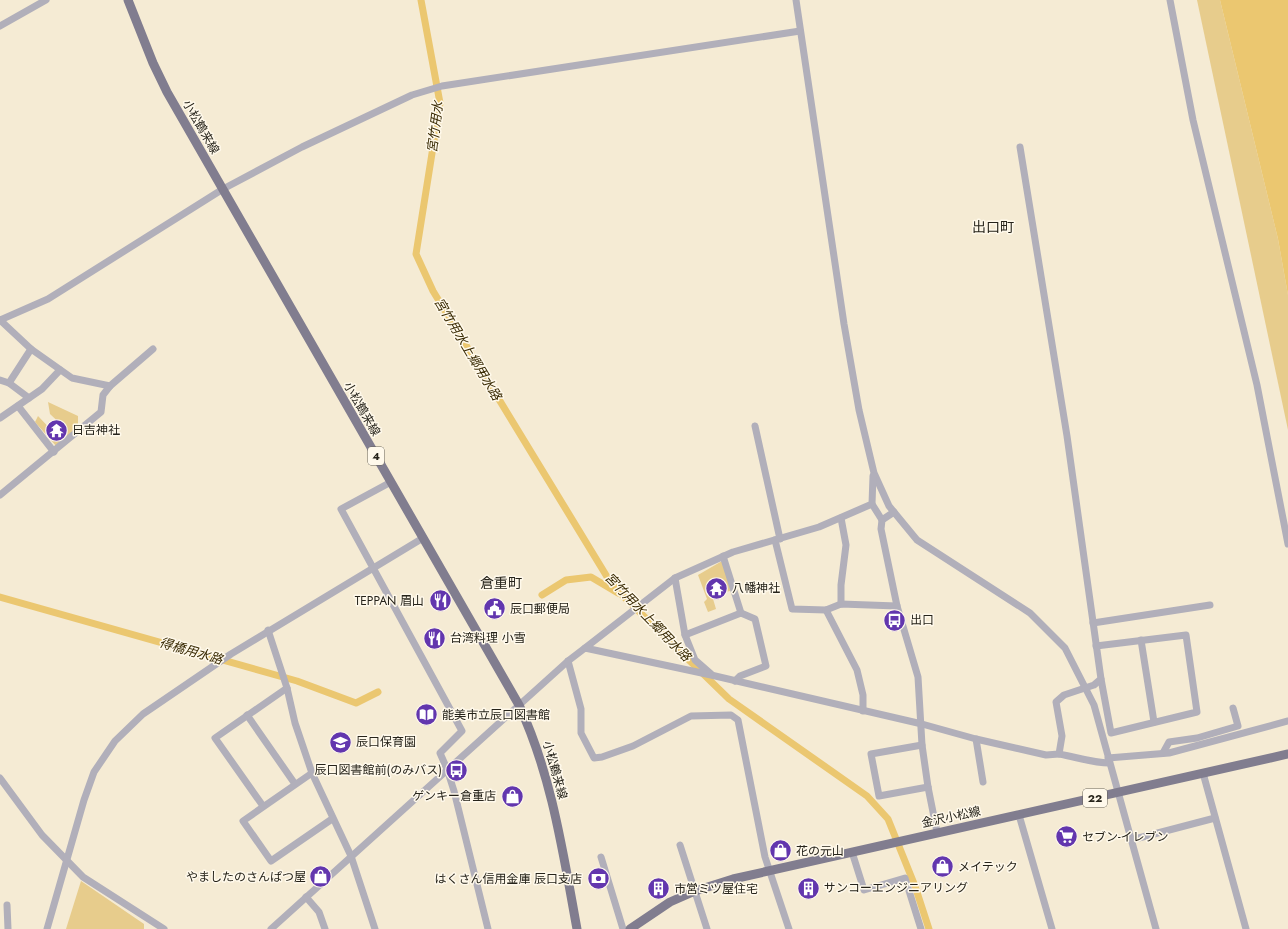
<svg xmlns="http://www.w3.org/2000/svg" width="1288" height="929" font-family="Jost,'Noto Sans JP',sans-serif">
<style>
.green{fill:#e7cc8c}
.water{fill:#ebc770}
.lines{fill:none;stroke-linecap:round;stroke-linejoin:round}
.canal{stroke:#ebc770;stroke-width:7}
.minor{stroke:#b1afba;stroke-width:7}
.major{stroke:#817d8f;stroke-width:9}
.labels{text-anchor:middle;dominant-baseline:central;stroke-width:3;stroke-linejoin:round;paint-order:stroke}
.shield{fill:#fff9eb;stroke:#676359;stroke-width:1}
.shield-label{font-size:11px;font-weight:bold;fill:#26231a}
.street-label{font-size:12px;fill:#26231a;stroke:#fff9eb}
.poi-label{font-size:12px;fill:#26231a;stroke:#fff9eb;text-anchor:start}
.water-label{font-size:13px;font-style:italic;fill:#3a2b04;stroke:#fff9eb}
.quarter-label{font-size:14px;fill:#26231a;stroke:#fff9eb}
</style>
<rect width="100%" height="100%" fill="#f5ebd4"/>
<!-- green -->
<g class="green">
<path d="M1197 0H1220L1278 239 1288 295V430Z"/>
<path d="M48 402 78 416V427L57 447 35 422 38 416 59 438 67 430 50 414Z"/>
<path d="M722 561 733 590 723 593 718 578 708 582 716 609 708 612 704 602 707 599 698 575Z"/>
<path d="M81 881 144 924V929H66Z"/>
</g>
<!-- water -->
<path class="water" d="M1220 0H1288V295L1278 239Z"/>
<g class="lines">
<!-- canal -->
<g class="canal">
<path d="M421 0 440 103 416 254 433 291 609 580 622 595 729 699 867 796 888 819 915 886 929 929"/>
<path d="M542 595 566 580 591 577 618 593"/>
<path d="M0 597 297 681 356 703 378 692"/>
</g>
<!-- minor -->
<g class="minor">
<path d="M796 0 844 324 859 410 874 473 889 506 917 540 1030 613 1065 648 1094 705 1156 929"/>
<path d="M1170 0 1193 120 1257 385 1288 544"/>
<path d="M0 26 46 0"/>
<path d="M0 320 48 299 223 189 302 147 412 95 442 86 800 31"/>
<path d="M0 320 31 349 72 378 110 386"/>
<path d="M0 380 9 383 29 398"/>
<path d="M9 383 31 349"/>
<path d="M18 406 54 452"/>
<path d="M0 418 42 389 60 370"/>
<path d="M755 426 780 539"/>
<path d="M391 482 341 509 462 731 440 753 447 769 454 791 488 929"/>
<path d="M0 495 101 412 103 395 110 386 153 349"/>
<path d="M872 504 882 520"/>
<path d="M894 512 882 520 881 529 897 606 918 677 922 745 928 787 937 832"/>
<path d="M775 540 792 609 826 610 841 604 897 606"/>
<path d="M723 556 741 613 755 619 766 666 740 676 735 681"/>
<path d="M675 578 685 635 695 660 711 674"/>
<path d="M841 604V585L846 545 841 518"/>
<path d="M826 610 857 670 863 695V711"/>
<path d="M1093 623 1210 605"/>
<path d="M268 630 287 688 295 723 312 773 351 856 375 929"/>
<path d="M685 635 741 613"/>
<path d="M1141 640 1154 722"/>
<path d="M1096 646 1186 635 1197 712 1111 733 1101 679"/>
<path d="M585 648 675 578 733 552 819 527 872 504 873 476"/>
<path d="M568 661 581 709V733L594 758 602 757 633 746 691 716 731 715 738 720 765 857 789 929"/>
<path d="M247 715 295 784"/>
<path d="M976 739 983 782"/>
<path d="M922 745 871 754 879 796 928 787"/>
<path d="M1163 753 1169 742 1197 738 1238 726 1233 708"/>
<path d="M1059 754C1076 757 1093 763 1109 763"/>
<path d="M1108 758 1169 753 1288 721"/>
<path d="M312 773 243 821 271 861 332 819"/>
<path d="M1203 773 1246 929"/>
<path d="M0 778 42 835 83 877 164 929"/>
<path d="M263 806 215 738 287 688"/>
<path d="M1019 815 1052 929"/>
<path d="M1131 840 1215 818"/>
<path d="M680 845 707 929"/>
<path d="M852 852 864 890 905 878 921 929"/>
<path d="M601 857 623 929"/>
<path d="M306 897 319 912 325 929"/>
<path d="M7 905 8 929"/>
<path d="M47 929 84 800 94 772 115 741 143 714 231 654 423 538"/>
<path d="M271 929 568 661 585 648 711 675 922 724 976 739 1046 755 1059 754 1062 736 1056 702 1064 695 1094 685 1101 679 1067 436 1020 147"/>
</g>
<!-- major -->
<g class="major">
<path d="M128 0 153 63 167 92 519 705C552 776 563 853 577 929"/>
<path d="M630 929 670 902 695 891 733 879 1288 754"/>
</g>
</g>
<!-- icons -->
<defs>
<symbol id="temple-disc" viewBox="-11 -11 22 22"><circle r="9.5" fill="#6236ae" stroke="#fff9eb"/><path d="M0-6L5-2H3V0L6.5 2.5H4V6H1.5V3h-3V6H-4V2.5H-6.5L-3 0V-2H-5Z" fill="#fff"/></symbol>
<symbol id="restaurant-disc" viewBox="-11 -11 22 22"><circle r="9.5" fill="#6236ae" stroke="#fff9eb"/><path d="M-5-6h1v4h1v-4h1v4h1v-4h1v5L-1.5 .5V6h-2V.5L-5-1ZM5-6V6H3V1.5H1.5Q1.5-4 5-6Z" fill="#fff"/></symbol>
<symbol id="civic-disc" viewBox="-11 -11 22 22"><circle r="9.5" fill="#6236ae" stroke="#fff9eb"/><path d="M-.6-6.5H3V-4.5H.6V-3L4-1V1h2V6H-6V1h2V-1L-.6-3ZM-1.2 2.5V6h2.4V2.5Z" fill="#fff"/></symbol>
<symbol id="bus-disc" viewBox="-11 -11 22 22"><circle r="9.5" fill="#6236ae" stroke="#fff9eb"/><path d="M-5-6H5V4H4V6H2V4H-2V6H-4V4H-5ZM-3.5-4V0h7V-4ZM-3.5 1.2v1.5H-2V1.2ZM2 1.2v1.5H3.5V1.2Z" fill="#fff"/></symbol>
<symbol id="library-disc" viewBox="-11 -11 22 22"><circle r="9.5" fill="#6236ae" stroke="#fff9eb"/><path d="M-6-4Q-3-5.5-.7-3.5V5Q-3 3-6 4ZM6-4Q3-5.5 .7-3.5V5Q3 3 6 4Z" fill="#fff"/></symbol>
<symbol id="school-disc" viewBox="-11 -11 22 22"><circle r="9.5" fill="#6236ae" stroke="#fff9eb"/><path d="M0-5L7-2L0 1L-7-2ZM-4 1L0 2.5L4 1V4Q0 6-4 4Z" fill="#fff"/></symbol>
<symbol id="shop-disc" viewBox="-11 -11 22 22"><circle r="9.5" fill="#6236ae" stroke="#fff9eb"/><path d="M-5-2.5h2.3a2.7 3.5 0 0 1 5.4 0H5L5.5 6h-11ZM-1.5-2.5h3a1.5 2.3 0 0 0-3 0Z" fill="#fff"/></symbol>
<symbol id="supermarket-disc" viewBox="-11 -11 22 22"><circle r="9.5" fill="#6236ae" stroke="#fff9eb"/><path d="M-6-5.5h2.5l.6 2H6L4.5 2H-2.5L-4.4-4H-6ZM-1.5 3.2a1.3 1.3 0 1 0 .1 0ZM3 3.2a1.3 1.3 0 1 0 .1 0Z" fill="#fff"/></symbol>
<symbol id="bank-disc" viewBox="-11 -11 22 22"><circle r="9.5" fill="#6236ae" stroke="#fff9eb"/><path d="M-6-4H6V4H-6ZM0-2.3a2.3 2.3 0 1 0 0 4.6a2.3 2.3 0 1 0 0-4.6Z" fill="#fff"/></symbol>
<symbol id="building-disc" viewBox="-11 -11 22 22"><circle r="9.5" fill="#6236ae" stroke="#fff9eb"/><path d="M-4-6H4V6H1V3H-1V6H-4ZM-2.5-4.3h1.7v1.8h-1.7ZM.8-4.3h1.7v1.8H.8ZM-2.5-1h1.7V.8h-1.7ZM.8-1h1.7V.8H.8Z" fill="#fff"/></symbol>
</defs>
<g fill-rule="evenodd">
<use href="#temple-disc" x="44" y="418" width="25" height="25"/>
<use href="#temple-disc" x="704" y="576" width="25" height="25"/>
<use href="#restaurant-disc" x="428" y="588" width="25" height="25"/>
<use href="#civic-disc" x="482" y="596" width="25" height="25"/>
<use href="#bus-disc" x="882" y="608" width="25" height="25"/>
<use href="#restaurant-disc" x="422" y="626" width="25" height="25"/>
<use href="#library-disc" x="414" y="702" width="25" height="25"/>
<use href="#school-disc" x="328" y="730" width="25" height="25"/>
<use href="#bus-disc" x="444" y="758" width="25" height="25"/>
<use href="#shop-disc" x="500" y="784" width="25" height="25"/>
<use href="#supermarket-disc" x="1054" y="824" width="25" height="25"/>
<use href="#shop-disc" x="768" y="838" width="25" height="25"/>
<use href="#shop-disc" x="930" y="854" width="25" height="25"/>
<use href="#shop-disc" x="308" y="864" width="25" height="25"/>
<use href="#bank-disc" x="586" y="866" width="25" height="25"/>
<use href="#building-disc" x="796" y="876" width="25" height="25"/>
<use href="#building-disc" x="646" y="876" width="25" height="25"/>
</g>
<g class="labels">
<!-- shield labels -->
<g class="shield">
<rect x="368" y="447" width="16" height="18" rx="3"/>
<rect x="1083" y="789" width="24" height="18" rx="3"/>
</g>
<g class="shield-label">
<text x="376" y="456">4</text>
<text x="1095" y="798">22</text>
</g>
<!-- street labels -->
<g class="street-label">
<text transform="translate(201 127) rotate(60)">小松鶴来線</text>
<text transform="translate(362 409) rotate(60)">小松鶴来線</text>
<text transform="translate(555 770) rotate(74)">小松鶴来線</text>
<text transform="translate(951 817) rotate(-12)">金沢小松線</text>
</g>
<!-- poi labels -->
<g class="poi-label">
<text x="72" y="430">日吉神社</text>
<text x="732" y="588">八幡神社</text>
<text x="424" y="601" text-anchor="end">TEPPAN 眉山</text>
<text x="510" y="609">辰口郵便局</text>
<text x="910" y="620">出口</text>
<text x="450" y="638">台湾料理 小雪</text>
<text x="442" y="715">能美市立辰口図書館</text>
<text x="356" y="742">辰口保育園</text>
<text x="442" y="770" text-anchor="end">辰口図書館前(のみバス)</text>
<text x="496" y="796" text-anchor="end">ゲンキー倉重店</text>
<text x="1082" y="837">セブン-イレブン</text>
<text x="796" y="851">花の元山</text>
<text x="958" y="867">メイテック</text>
<text x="306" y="877" text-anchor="end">やましたのさんぱつ屋</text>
<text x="582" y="879" text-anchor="end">はくさん信用金庫 辰口支店</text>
<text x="824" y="888">サンコーエンジニアリング</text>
<text x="674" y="889">市営ミツ屋住宅</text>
</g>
<!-- water labels -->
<g class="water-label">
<text transform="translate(435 127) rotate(-83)">宮竹用水</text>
<text transform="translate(468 349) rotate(59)">宮竹用水上郷用水路</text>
<text transform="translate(648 617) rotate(46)">宮竹用水上郷用水路</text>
<text transform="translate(191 651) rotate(16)">得橋用水路</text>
</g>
<!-- quarter labels -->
<g class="quarter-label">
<text x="993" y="227">出口町</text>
<text x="501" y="583">倉重町</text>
</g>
</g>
</svg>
